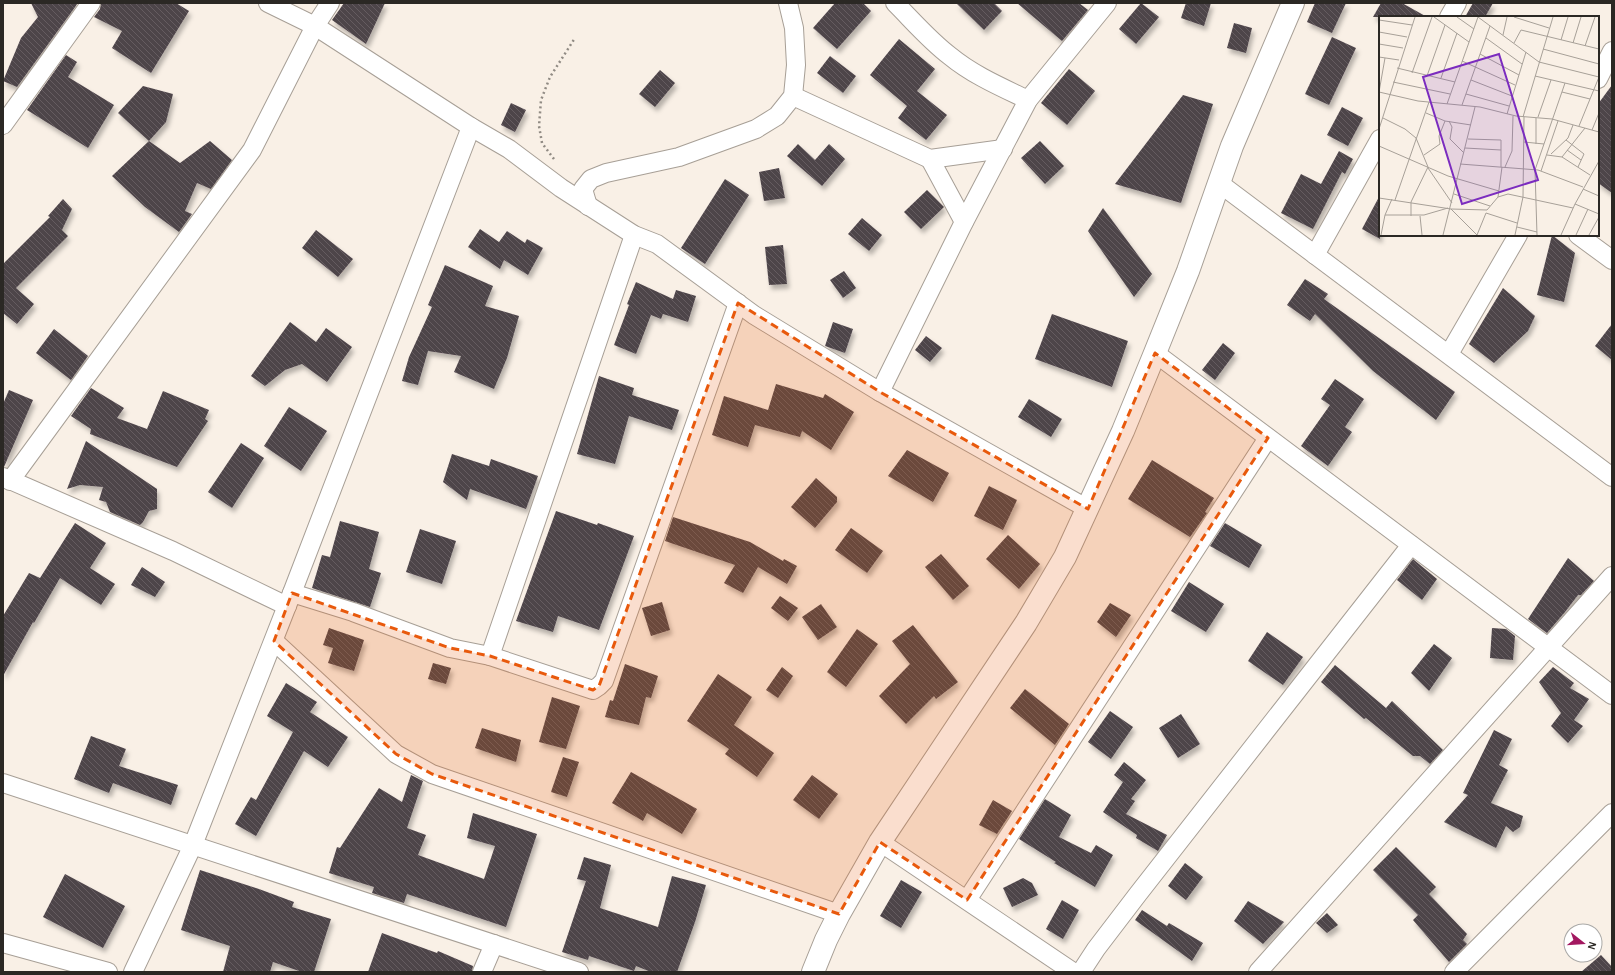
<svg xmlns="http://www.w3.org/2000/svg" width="1615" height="975" font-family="'Alegreya Sans',sans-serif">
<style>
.building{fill:url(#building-back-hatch);filter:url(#shadow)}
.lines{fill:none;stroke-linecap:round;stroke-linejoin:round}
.street-casing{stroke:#a79f96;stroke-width:20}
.secondary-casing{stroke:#a79f96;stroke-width:24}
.path{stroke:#918b84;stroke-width:2.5;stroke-dasharray:2 3;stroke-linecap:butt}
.street{stroke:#fff;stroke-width:18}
.secondary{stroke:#fff;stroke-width:22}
.marked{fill:#e8590c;fill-opacity:0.2;stroke:#e8590c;stroke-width:3;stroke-dasharray:8 5;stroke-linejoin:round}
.inset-road{fill:none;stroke:#a7a098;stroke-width:1}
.view{fill:#7b2cbf;fill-opacity:0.15;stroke:#7b2cbf;stroke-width:2}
.inset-edge{fill:none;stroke:#2b2824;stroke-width:2}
</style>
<defs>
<pattern id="building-back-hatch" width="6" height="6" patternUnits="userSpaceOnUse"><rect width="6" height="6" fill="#4e444a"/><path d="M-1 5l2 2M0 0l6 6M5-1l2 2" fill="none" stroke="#655c61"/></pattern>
<filter id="shadow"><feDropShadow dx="2.5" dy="4.5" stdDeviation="2" flood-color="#0004"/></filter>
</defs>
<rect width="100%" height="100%" fill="#f9f0e6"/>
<!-- building -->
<g class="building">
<path d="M31 3H78L17 87 3 81 21 38 38 17Z"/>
<path d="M101 3H176L189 11 151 73 112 48 122 31 94 17 100 9Z"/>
<path d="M344 3H385L366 44 332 20Z"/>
<path d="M835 3H863L871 11 837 49 813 28Z"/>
<path d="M956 3H994L1002 11 984 30Z"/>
<path d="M1017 3H1079L1088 10 1062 41Z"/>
<path d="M1141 3 1159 17 1136 44 1119 29Z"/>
<path d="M1186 3H1211L1204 26 1181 18Z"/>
<path d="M1315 3H1346L1332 33 1307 22Z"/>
<path d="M1381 3H1402L1427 17H1373Z"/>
<path d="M1473 3H1493L1485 17H1465Z"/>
<path d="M1234 23 1252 28 1246 53 1227 48Z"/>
<path d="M1332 37 1356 48 1329 105 1305 94Z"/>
<path d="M899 39 935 69 917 91 947 115 926 140 898 118 907 106 870 75Z"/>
<path d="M66 55 77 62 68 77 114 105 88 148 27 110Z"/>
<path d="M830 56 856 76 843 93 817 73Z"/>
<path d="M1069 69 1095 91 1067 125 1041 103Z"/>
<path d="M660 70 675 83 655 107 639 94Z"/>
<path d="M1612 85V193L1598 183V104Z"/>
<path d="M143 86 173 94 166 122 149 141 118 113Z"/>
<path d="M1183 95 1213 104 1181 203 1115 184Z"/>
<path d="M511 103 526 110 515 132 501 125Z"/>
<path d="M1342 107 1363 118 1348 146 1327 135Z"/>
<path d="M149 141 180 163 210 141 232 160 211 189 197 183 185 211 192 214 179 232 145 207 112 176Z"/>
<path d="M1040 141 1064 166 1045 184 1021 158Z"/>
<path d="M798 144 815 160 829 144 845 159 822 186 787 156Z"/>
<path d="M1339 151 1353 159 1345 174 1342 172 1313 229 1281 213 1301 174 1321 184Z"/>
<path d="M779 168 785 198 764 201 759 172Z"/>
<path d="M725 179 749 195 705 264 681 248Z"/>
<path d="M927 190 944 207 921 229 904 212Z"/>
<path d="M1380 195V239L1362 229Z"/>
<path d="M63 199 72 209 62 230 68 236 16 288 34 304 17 324 3 313V264L50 217 48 216Z"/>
<path d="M1103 208 1152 274 1134 297 1088 231Z"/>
<path d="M862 218 882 235 869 251 848 234Z"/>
<path d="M480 229 499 242 507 231 525 243 527 239 543 248 528 275 504 260 500 269 468 247Z"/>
<path d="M316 230 353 259 338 277 302 248Z"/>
<path d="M1552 235 1575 253 1564 302 1537 295Z"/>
<path d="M783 245 787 284 769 285 765 247Z"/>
<path d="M445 265 493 286 485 306 519 316 507 358 494 389 454 372 461 356 428 351 418 385 402 381 409 357 432 307 428 305Z"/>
<path d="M844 271 856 288 843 298 830 280Z"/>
<path d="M1305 279 1328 294 1324 299 1455 392 1436 420 1373 371 1315 314 1310 321 1287 305Z"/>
<path d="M636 282 673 299 676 290 696 296 688 322 663 314 661 319 651 315 636 354 614 345 629 305 627 304Z"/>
<path d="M1503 288 1535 316 1528 331 1494 363 1469 344Z"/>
<path d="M1052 314 1128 341 1112 387 1035 359Z"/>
<path d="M290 322 316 342 326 328 352 347 327 382 302 364 285 370 265 386 251 376Z"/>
<path d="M833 322 853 329 845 353 825 346Z"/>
<path d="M1612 324V360L1595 346Z"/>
<path d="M54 329 88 356 71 380 36 353Z"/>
<path d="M926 336 942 348 930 362 915 350Z"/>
<path d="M1223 343 1235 353 1215 380 1202 370Z"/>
<path d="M599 376 634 388 632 395 679 410 672 430 629 416 615 464 577 454Z"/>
<path d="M1335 379 1364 399 1345 427 1352 432 1328 466 1301 446 1330 405 1321 399Z"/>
<path d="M776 384 823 398 825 394 854 412 831 450 802 431 800 437 755 425 748 447 712 435 724 396 768 410Z"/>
<path d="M91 388 124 408 117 418 147 429 163 391 209 410 205 419 208 421 177 467 90 434 91 429 71 416Z"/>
<path d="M9 390 33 400 4 467 3 404Z"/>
<path d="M1029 399 1062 419 1051 437 1018 417Z"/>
<path d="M289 407 327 431 301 471 264 446Z"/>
<path d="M86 441 157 489V509L149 511 143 522 140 525 110 512 106 502 99 500 103 487 80 485 67 489Z"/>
<path d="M241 443 264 458 232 508 208 492Z"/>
<path d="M907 450 949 473 933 502 888 476Z"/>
<path d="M452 454 489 466 491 459 538 476 526 509 470 489 467 500 443 482Z"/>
<path d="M1152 460 1214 498 1205 512 1207 513 1190 537 1128 499Z"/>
<path d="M816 478 837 497V502L815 528 791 507Z"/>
<path d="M989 486 1017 500 1003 530 974 516Z"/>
<path d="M556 511 597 525 598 523 634 536 599 630 558 616 553 632 516 621Z"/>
<path d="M673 517 750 542 783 561 784 559 797 566 787 584 758 567 743 593 724 583 735 565 665 541Z"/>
<path d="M340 521 379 532 369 569 381 573 370 607 312 588 322 555 330 557Z"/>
<path d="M75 523 106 543 90 568 115 584 101 605 60 578 34 623 33 622 3 676V616L29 573 40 578Z"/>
<path d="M1225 523 1262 545 1249 568 1210 546Z"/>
<path d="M851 528 883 551 867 573 835 550Z"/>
<path d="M420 529 456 541 442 584 406 572Z"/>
<path d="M1008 535 1040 564 1019 589 986 559Z"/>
<path d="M941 554 969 586 953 600 925 567Z"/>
<path d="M1568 558 1594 581 1581 595H1578L1565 612 1547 633 1528 619Z"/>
<path d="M1413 559 1437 579 1422 600 1397 580Z"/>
<path d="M142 567 165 582 155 597 131 585Z"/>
<path d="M1189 582 1224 604 1206 632 1171 611Z"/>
<path d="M780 596 798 608 788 621 771 608Z"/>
<path d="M662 602 670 630 651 636 642 608Z"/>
<path d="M1110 603 1131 615 1116 637 1097 622Z"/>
<path d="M821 604 837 627 818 640 802 617Z"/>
<path d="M913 625 958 682 936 699 934 696 906 724 879 696 910 664 892 641Z"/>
<path d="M329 628 364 640 354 671 328 663 333 648 323 645Z"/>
<path d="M1492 628 1506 629 1515 636 1513 660 1490 658Z"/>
<path d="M857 629 878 644 846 687 827 672Z"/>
<path d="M1267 632 1303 657 1283 685 1248 661Z"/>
<path d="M1434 644 1452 658 1429 691 1411 673Z"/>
<path d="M433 663 451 668 446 684 428 679Z"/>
<path d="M625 664 658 676 651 698 646 697 639 725 605 717 610 700 613 701Z"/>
<path d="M1335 665 1386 708 1392 701 1443 750 1430 764 1420 756H1413L1366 718 1364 719 1321 682Z"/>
<path d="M782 667 793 676 778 698 766 690Z"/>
<path d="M1553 667 1574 683 1570 688 1589 699 1574 720 1583 726 1568 743 1551 726 1561 713 1539 682Z"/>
<path d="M718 674 752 697 734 725 774 753 757 777 725 754 729 749 687 721Z"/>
<path d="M286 683 317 702 310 712 348 737 328 767 304 751 256 836 235 824 251 797 256 800 293 732 267 716Z"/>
<path d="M1025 689 1069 724 1055 745 1010 708Z"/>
<path d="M552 697 580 706 566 749 539 742Z"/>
<path d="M1110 711 1133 727 1111 759 1088 742Z"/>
<path d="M1181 714 1200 744 1178 758 1159 728Z"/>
<path d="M482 728 521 740 516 762 475 748Z"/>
<path d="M1494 730 1512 739 1499 765 1508 770 1491 803 1523 816 1520 827 1513 832 1506 826 1496 848 1444 822 1468 795 1463 793Z"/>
<path d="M91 736 126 749 119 766 178 785 171 805 113 783 109 793 74 779Z"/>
<path d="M563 757 579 762 567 797 551 792Z"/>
<path d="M1124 762 1146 780 1131 799 1135 801 1126 814 1167 835 1158 851 1136 838 1137 835 1103 812 1123 782 1114 775Z"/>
<path d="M631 772 697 809 682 834 647 813 643 821 612 803Z"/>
<path d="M411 775 423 781 407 828 426 835 418 855 484 879 495 846 467 838 473 813 537 834 506 927 407 894 404 903 372 893 374 887 329 873 337 847 340 848 379 788 402 802Z"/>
<path d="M812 775 838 794 819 819 793 800Z"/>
<path d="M1045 799 1071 815 1059 837 1091 853 1096 845 1113 855 1095 887 1054 863 1056 862 1019 839Z"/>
<path d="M993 800 1012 811 997 834 979 825Z"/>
<path d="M1396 847 1436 887 1429 894 1467 934 1463 940 1467 944 1449 962 1413 920 1418 915 1373 870Z"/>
<path d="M584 857 611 865 600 908 658 927 672 876 706 885 695 922 677 972H651L636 966 634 971 589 956 588 960 562 952 586 881 577 879Z"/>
<path d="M1185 863 1203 877 1186 900 1168 886Z"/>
<path d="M200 870 259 889 294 902 292 907 331 919 314 972H302L273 962 270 972H223L230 946 181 930Z"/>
<path d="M65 874 125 906 103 948 43 917Z"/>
<path d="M1023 878 1032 883 1038 895 1012 907 1003 888Z"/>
<path d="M901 880 922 892 901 928 880 916Z"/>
<path d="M1062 900 1079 910 1063 939 1046 929Z"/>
<path d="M1248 901 1284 922 1263 944 1234 921Z"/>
<path d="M1142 910 1167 926 1169 923 1203 943 1192 961 1135 920Z"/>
<path d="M1327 913 1338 925 1327 933 1316 923Z"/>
<path d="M382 933 437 953 438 951 473 966 472 972H368Z"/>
<path d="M1601 955 1612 967V972H1581Z"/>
</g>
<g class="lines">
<defs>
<g id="street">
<path d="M268 3 315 26 471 127 509 149 561 188 634 235 657 244 754 315 880 392 1088 509"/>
<path d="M895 3C913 21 930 41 950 56 973 75 1001 87 1028 100"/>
<path d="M1449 17 1457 3"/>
<path d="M1598 79 1612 51"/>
<path d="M793 96 930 159 1003 149"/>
<path d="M3 125 91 3"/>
<path d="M930 159 964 222"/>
<path d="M1219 183 1612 477"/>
<path d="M588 206 583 189 591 179 606 173 679 157 756 129 777 116 793 96 796 65 794 28 788 3"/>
<path d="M1578 235 1612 260"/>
<path d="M1315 255 1380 139"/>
<path d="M1155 353 1612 695"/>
<path d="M1449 354 1518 235"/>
<path d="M880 392 964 222 1028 100 1107 3"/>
<path d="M3 477 173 551 287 606"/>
<path d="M10 481 252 150 315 26 330 3"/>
<path d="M292 593 353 612 450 648 490 656 593 690 599 686 604 681 738 303"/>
<path d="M274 641 396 754 432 774 839 914"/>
<path d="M490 656 634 235"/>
<path d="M3 783 579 972"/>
<path d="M880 842 1073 972"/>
<path d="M967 900 1268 438"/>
<path d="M3 943 108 972"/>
<path d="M133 972 193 845 292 593 471 127"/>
<path d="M482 972 494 944"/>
<path d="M1081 972 1096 949 1138 894 1411 545"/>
<path d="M1258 972 1612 576"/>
<path d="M1454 972 1612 813"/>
</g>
<path id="secondary" d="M813 972 826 940 839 914 880 842 1026 623 1065 557 1123 431 1155 353 1188 271 1232 146 1293 3"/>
</defs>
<!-- street casing -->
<use href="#street" class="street-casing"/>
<!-- secondary casing -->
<use href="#secondary" class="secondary-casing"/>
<!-- path -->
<path class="path" d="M554 159 542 143 539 126 541 100 550 77 575 38"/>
<!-- street -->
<use href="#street" class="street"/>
<!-- secondary -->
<use href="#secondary" class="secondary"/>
</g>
<!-- marked area -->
<path class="marked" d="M738 303 880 392 1088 509 1155 353 1268 438 967 900 880 842 839 914 432 774 396 754 274 641 292 593 450 648 490 656 593 690 599 686Z"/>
<!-- overview -->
<g transform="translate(1379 16)">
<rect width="220" height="220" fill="#f9f0e6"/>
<path class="inset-road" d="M55 1 90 26M78 1 95 13M99 1 160 46 220 61M135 1 170 12M0 4 33 9M0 16 28 21M124 19 128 1M107 22 143 48M182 24 189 1M135 27 142 14 220 33M194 27 202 1M0 28 24 32M206 30 216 1M164 33 220 48M101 38 140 59M0 41 20 44M83 45 136 69M18 52 76 66M33 57 53 1M48 60 66 9M156 60 220 75M62 62 78 17M92 64 133 80M14 66 71 78M0 76 6 42M0 76 39 85 101 91 137 100 173 103 220 116M183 76 211 83M87 78 130 90M68 88 99 1M83 89 111 10M47 97 66 105 92 109M128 98 147 36M144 101 174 1M159 101 172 64M4 102 26 113 37 122 49 151 32 186V200M70 105 73 111 71 123M200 110 220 61M0 113 36 1M213 114 220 97M71 123 85 137M89 123 122 124V151M187 124 205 138 199 151M145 126 165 128M157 128V102M0 130 69 160 120 175M86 132 122 134M188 134 202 144M172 138 189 122 194 109M45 139 61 128 60 120 66 105M168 139 183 141 211 159M183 141 206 112M81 148 159 154 204 171M126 151 133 135 134 100M49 152 73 187M162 155 179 105M204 173 220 180M75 178 111 190M119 181 123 151M0 182 72 193 108 194 119 181 129 178 194 192M16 184 50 86M196 188 220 198M72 193 98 219M107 197 138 207M6 199H45L69 192M41 200 43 219M138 211 158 216M2 219 6 199 13 183M64 219 96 91M98 219 107 197M136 219 144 181 145 101M158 219 156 154 186 67M182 219 196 188 220 145M197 219 209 193M210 219 220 201"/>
<path class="view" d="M120 38 159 164 83 188 44 61Z"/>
<rect width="220" height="220" class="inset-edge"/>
</g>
<!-- border -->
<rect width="1615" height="975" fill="none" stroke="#2b2824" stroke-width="8"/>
<!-- north arrow -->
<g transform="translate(1583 943) rotate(107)"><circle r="19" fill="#ffffff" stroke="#aaa9a7"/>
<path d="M0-3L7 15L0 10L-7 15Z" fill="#a31860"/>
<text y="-6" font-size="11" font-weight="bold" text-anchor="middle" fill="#2b2824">N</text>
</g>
</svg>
